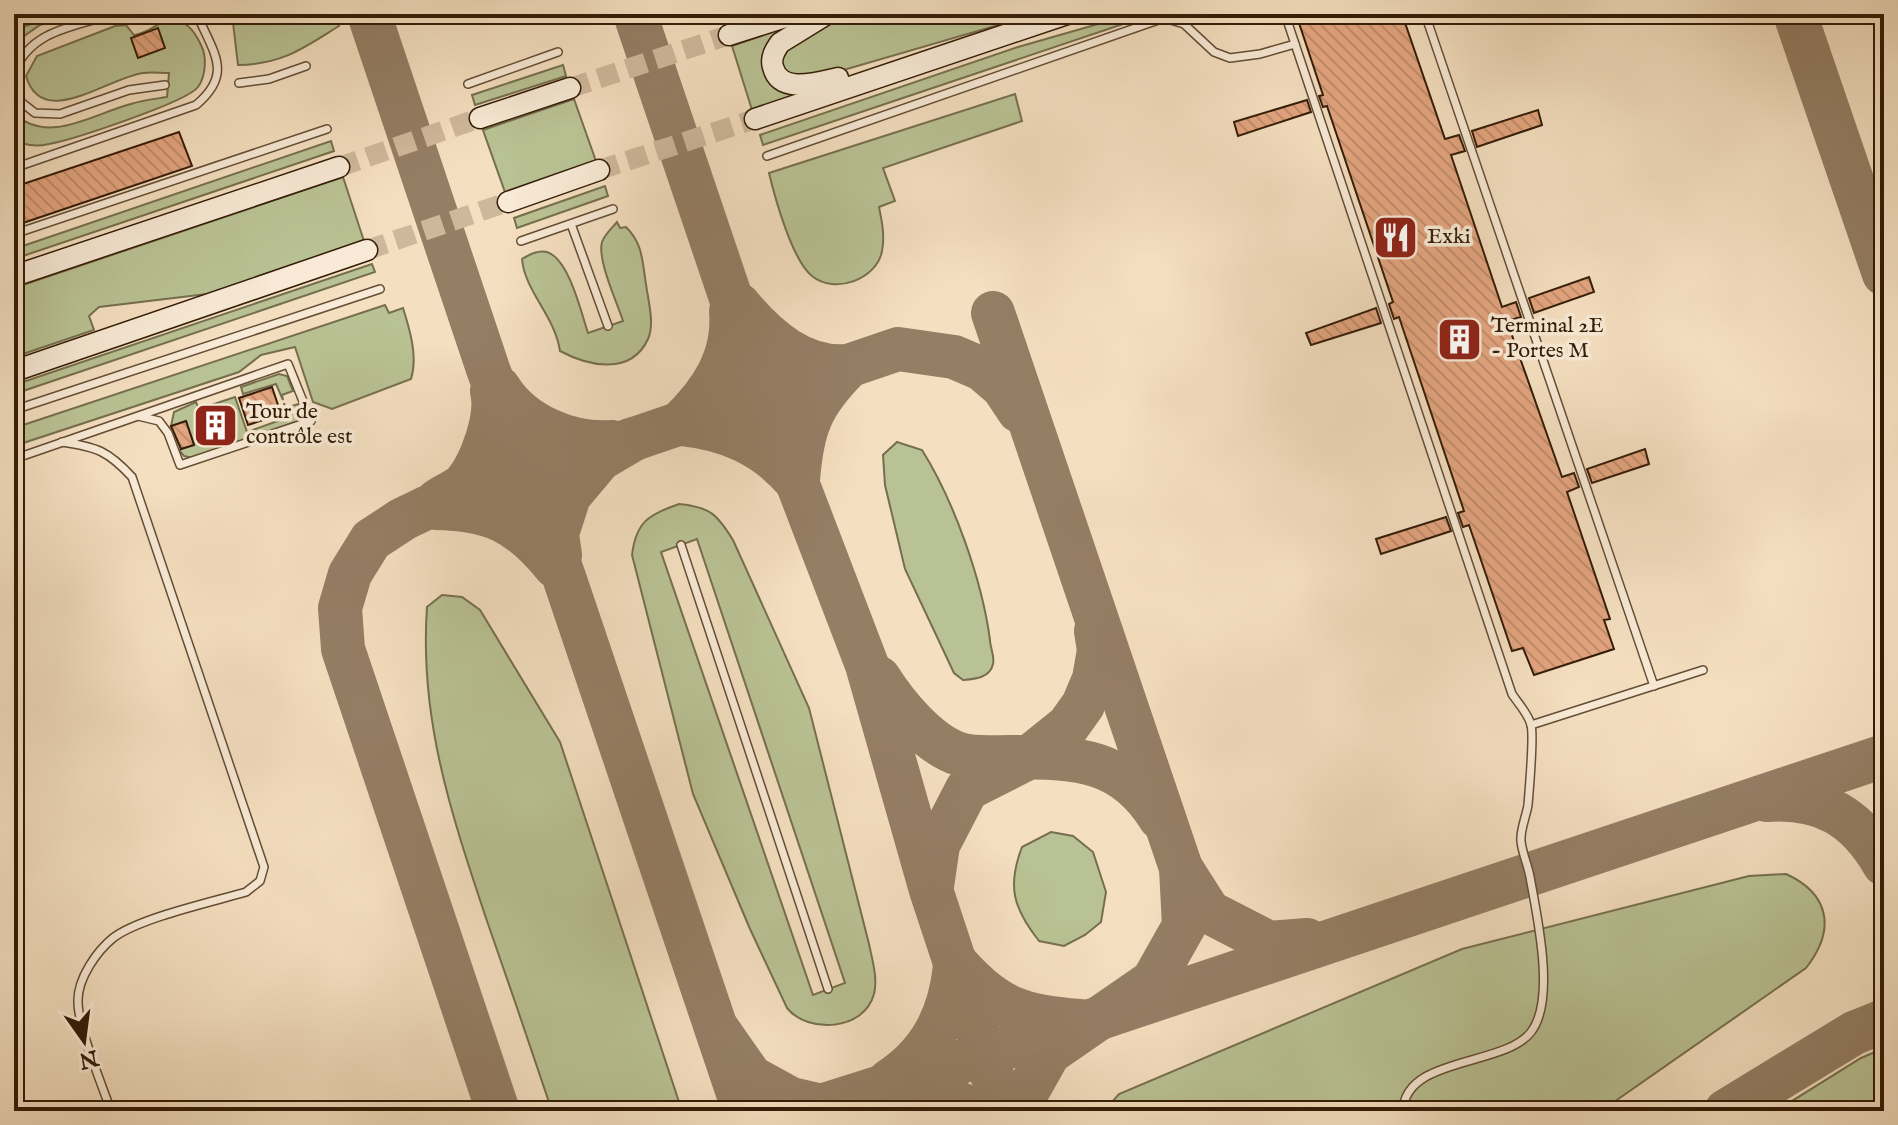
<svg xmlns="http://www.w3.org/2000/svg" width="1898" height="1125" font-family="'IM FELL English',serif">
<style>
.grass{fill:#b9c294;stroke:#766f4e;stroke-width:2;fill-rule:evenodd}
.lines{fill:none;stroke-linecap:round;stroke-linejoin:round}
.taxiway{stroke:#947e64;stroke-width:44}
.building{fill:url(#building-back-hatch);stroke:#341c07;stroke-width:2}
.secondary-tunnel{stroke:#ceb89b;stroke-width:20;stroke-dasharray:20 10;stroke-linecap:butt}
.service-casing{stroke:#644d35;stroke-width:10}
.secondary-casing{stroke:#341c07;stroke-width:23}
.service{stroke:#f8ead6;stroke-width:7}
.secondary{stroke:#f8ead6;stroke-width:20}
.labels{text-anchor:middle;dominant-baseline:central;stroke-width:7;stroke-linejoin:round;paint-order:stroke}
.poi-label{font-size:22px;fill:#341c07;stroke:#f8ead6;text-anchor:start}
</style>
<defs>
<pattern id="building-back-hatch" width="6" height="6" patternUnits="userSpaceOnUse" patternTransform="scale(2)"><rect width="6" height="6" fill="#e3a57f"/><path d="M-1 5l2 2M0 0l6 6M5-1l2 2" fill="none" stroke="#c38d6c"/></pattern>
</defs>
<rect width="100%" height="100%" fill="#f4dfc0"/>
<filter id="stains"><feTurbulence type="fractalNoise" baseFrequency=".0025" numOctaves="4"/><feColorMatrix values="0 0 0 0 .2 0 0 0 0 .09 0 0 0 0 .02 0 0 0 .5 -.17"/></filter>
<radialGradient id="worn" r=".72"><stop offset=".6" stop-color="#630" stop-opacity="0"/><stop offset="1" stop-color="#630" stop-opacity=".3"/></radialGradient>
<!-- grass -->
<g class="grass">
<path d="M58 14H77L40 25 14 43V35L23 27Z"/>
<path d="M232 14H335L339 26C302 49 283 64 238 65Z"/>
<path d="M847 14H1036L823 76 792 77 780 67 782 47Z"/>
<path d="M1133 14H1153L763 145 760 135 1018 47Z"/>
<path d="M171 18C187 22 194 30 201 45 207 56 206 76 198 87 187 102 72 140 49 144 36 147 24 146 14 138V114C50 145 92 114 131 104 143 100 155 99 167 97L169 73C160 73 151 72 143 73 107 78 42 131 26 76L37 56 115 26 126 25 134 35C149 33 157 23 171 18Z"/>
<path d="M775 31 782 34 770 43 798 94 752 110 732 46Z"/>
<path d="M563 65 566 76 475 105 472 95Z"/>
<path d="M1015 94 1022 121 883 168 895 201 879 207C882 222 885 236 882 251 877 279 835 295 812 276 792 260 775 198 769 173Z"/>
<path d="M574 99 597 164 506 195 483 130Z"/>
<path d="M331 141 334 151 14 259V249Z"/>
<path d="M343 177 364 241 207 294 99 307 89 316 94 330 14 357V288Z"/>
<path d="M605 186 608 196 517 228 514 218Z"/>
<path d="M617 222 620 228 626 227C643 244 642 260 646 284 648 300 655 324 648 339 631 376 588 366 560 351 555 316 525 292 522 259 529 255 537 250 547 252 569 259 581 312 588 333L623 321C617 302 597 260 602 242 605 234 612 228 617 222Z"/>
<path d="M372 264 375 272 14 394V385Z"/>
<path d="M385 305 389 313 403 308C410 330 418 357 411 379L332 409 313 402 295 347 261 355 239 372 14 446V428Z"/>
<path d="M279 374 287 376 293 391 282 395 283 400 276 384 243 394 241 387Z"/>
<path d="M235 397 247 432 286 418 284 403 286 408 298 404 299 420 294 424 193 458 184 456 179 450 194 444 186 421 171 426 174 412 196 402 199 409Z"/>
<path d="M897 442 922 450C954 501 982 580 990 640 990 647 995 657 993 664 990 678 975 679 963 680L954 673 905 569 885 485 883 455Z"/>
<path d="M679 504C710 507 717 514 733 540L809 708 869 944C872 959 878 978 874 994 864 1031 808 1034 787 1008L750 929 693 794 632 555C636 521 649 515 679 504ZM697 539 845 983 813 995 661 552Z"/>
<path d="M442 595 462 597 480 610 560 742 682 1111H552C531 1048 509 984 487 921 452 816 419 720 427 607Z"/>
<path d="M1051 832 1073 836 1093 852 1106 892 1101 922 1085 935 1064 946 1039 941C1013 908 1007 886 1022 847Z"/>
<path d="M1786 874C1830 894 1836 930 1806 968L1601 1111H1104L1119 1094 1462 949 1749 876Z"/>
<path d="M1884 1048V1111H1776L1861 1058Z"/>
</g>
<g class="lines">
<!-- taxiway -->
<g class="taxiway">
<path d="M369 14 488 369 564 577 744 1111"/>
<path d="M635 14 764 396 867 665 931 890 1004 1111"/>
<path d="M1795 14 1884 274"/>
<path d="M739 305C767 339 803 370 849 366"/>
<path d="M993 313 1181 868 1209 912 1269 943 1307 940"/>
<path d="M499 388C522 425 570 445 612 442"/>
<path d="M679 424C711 393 735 358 731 311"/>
<path d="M681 424C727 429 764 444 795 480"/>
<path d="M798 480C802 427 811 404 849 366"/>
<path d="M437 501C446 495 458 490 465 483 482 463 498 416 492 391"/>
<path d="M436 508C492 509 519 522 555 566"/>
<path d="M560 555 557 534 569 496 600 459 634 439 898 349 954 357 982 369 1003 387 1019 411"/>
<path d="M879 678C896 705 928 744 959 754 974 759 993 757 1009 757 1073 758 1122 756 1160 818"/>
<path d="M1767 800C1822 796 1857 817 1884 864"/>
<path d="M932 886 938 845 967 789 1028 758 1068 726 1083 705 1094 679 1099 650 1096 631"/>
<path d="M956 963C996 1009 1021 1016 1080 1021"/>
<path d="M716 1027 751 1077 791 1099 821 1106 1100 1018 1884 756"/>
<path d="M889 1081C931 1054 950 1015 955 966"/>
<path d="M890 1091 935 1093 976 1111"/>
<path d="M498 1111 343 649 340 608 350 574 371 540 403 519 426 508 634 439"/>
<path d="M1021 1111 1022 1101 1049 1053 1153 981 1184 926 1181 868"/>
<path d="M1726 1111 1854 1033 1884 1021"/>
</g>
</g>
<!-- building -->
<g class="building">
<path d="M1296 14H1402L1445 139 1459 135 1465 151 1451 155 1502 307 1516 302 1521 317 1507 321 1562 477 1574 473 1579 487 1567 492 1610 619 1604 620 1614 649 1534 675 1523 648 1512 651 1469 525 1463 527 1458 513 1464 511 1399 317 1394 319 1389 304 1393 302 1327 106 1323 107 1319 96 1323 95Z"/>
<path d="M158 28 165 48 138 58 131 38Z"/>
<path d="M1307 100 1311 112 1238 136 1234 122Z"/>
<path d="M1538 110 1542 125 1477 147 1472 131Z"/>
<path d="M179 132 192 166 14 226V187Z"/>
<path d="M1589 277 1594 292 1534 313 1529 298Z"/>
<path d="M1376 308 1381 323 1311 345 1306 333Z"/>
<path d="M272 387 281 414 248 425 239 398Z"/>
<path d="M212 412 220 413 230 420 226 430 215 437 195 433 205 416Z"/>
<path d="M186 421 194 445 181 449 171 426Z"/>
<path d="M1645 449 1649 464 1592 483 1587 469Z"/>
<path d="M1446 517 1451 531 1381 554 1376 539Z"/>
</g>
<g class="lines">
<!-- secondary-tunnel -->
<g class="secondary-tunnel">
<path d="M570 88 729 35"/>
<path d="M339 167 480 118"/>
<path d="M599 170 755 119"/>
<path d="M367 250 508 202"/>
</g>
<defs>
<g id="service">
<path d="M1285 14 1512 694C1518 703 1529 715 1531 725 1534 735 1529 793 1528 805 1526 817 1520 830 1521 841 1522 853 1528 865 1530 877 1537 916 1556 1000 1531 1032 1504 1067 1405 1056 1403 1111"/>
<path d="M1425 14 1654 686"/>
<path d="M446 20 464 14"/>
<path d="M14 72C31 30 73 27 113 14"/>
<path d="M14 78 21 102 35 113 60 114 129 90 165 85"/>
<path d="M239 83 269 79 306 66"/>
<path d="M468 84 558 52"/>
<path d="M767 156 1164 18 1184 24 1214 52 1230 58 1260 54 1295 44"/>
<path d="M14 168 196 105C234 73 213 53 197 14"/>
<path d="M571 224 608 326"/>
<path d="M14 234 327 129"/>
<path d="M521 241 613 209"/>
<path d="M14 410 380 289"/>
<path d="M62 442C97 447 108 451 132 477L264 867 260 881 246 892C212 902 139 918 113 938 97 951 78 978 78 1000 77 1025 102 1085 111 1111"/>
<path d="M14 459 288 364 311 421 180 465 168 433 159 421 138 416"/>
<path d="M681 545 828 989"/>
<path d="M1531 725 1703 670"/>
</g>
<g id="secondary">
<path d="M827 14 780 43C775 50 770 58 773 67 780 95 819 82 838 78"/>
<path d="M729 35 795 14"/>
<path d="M480 118 570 88"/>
<path d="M755 119 1067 14"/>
<path d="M508 202 599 170"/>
<path d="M14 276 339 167"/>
<path d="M14 371 367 250"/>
</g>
</defs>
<!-- service casing -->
<use href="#service" class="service-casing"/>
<!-- secondary casing -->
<use href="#secondary" class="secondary-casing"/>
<!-- service -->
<use href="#service" class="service"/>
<!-- secondary -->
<use href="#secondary" class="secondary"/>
</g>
<!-- icons -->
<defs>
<symbol id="restaurant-square" viewBox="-11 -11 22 22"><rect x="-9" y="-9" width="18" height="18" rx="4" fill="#8f2418" stroke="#f8ead6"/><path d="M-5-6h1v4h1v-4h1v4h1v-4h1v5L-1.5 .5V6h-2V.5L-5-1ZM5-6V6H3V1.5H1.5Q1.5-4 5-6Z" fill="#fff"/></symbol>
<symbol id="building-square" viewBox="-11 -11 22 22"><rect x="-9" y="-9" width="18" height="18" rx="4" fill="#8f2418" stroke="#f8ead6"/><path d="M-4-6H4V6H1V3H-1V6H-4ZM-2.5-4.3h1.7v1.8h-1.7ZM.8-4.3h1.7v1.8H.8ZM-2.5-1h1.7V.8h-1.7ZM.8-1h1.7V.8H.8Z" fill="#fff"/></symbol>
</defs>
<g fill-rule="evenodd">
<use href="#restaurant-square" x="1370" y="212" width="51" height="51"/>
<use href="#building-square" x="1434" y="314" width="51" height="51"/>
<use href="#building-square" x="190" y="400" width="51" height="51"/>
</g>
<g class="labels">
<!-- poi labels -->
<g class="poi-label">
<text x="1427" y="237">Exki</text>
<text x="1491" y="326">Terminal 2E<tspan x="1491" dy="25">- Portes M</tspan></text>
<text x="246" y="412">Tour de<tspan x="246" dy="25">contrôle est</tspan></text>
</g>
</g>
<!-- margin -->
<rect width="1898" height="1125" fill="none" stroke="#f4dfc0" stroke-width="48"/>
<rect x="16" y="16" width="1866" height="1093" fill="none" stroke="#341c07" stroke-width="4"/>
<rect x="24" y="24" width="1850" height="1077" fill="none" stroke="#341c07" stroke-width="2"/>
<!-- north arrow -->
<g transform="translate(84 1041) rotate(166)" stroke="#f8ead6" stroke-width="6" paint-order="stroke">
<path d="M0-6L14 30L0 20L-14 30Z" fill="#341c07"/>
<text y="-12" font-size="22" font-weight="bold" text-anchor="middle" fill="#341c07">N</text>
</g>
<rect width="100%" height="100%" filter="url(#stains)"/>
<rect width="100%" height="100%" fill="url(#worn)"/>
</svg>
